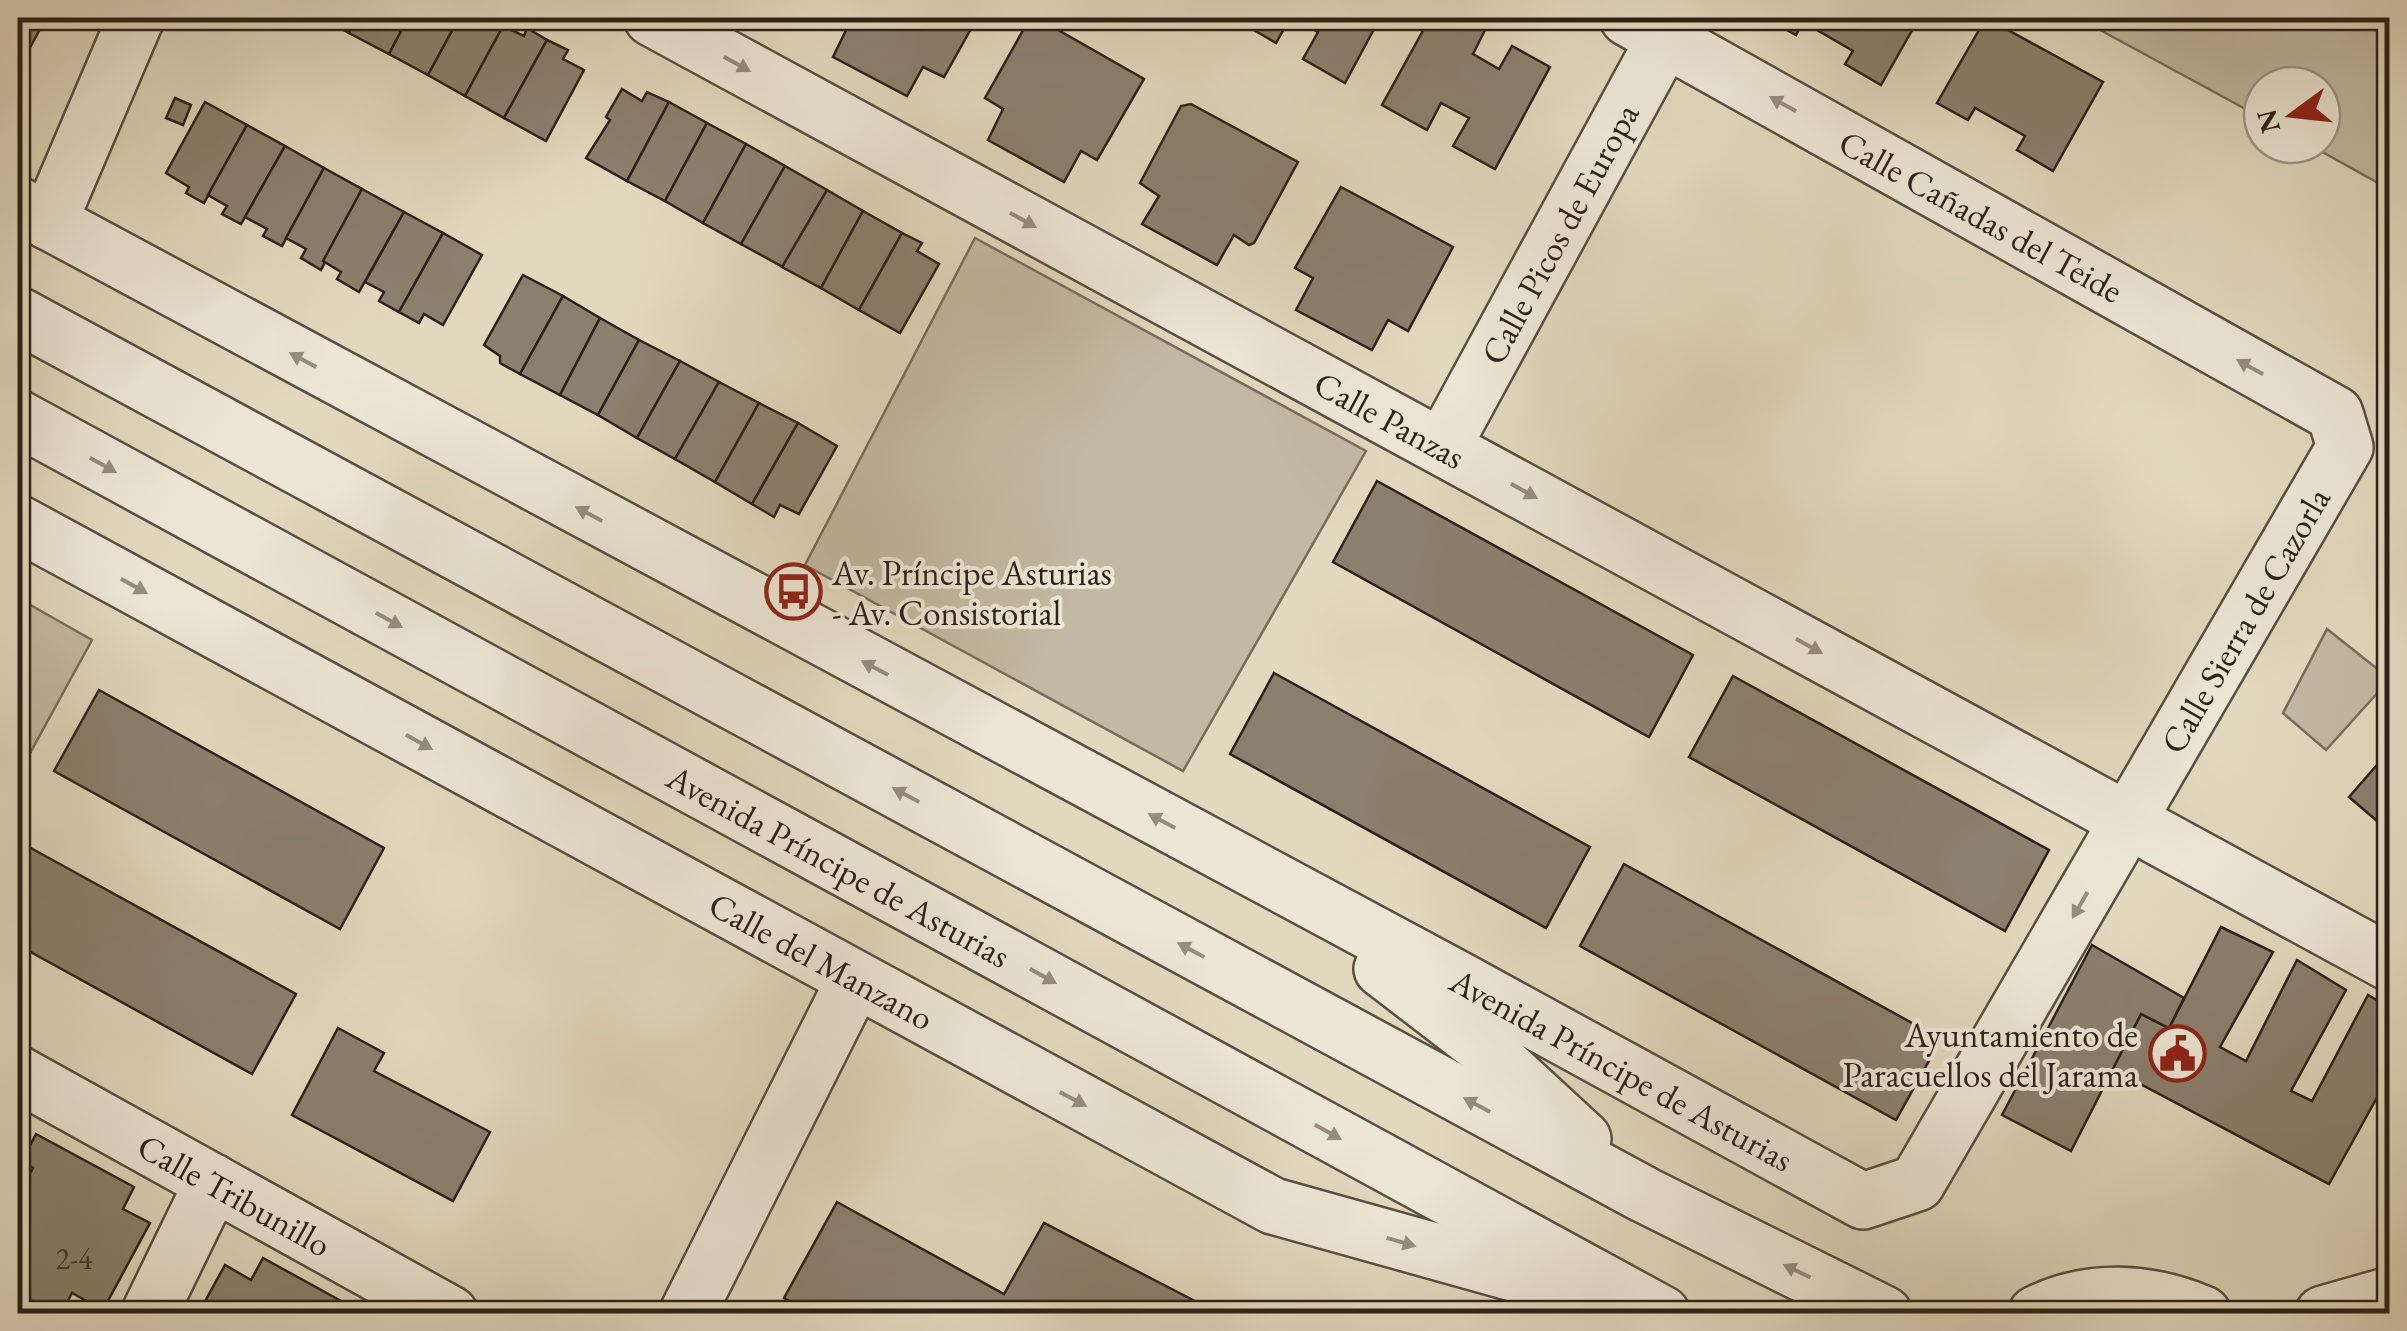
<svg xmlns="http://www.w3.org/2000/svg" width="2407" height="1331" font-family="'EB Garamond',serif">
<style>
.green{fill:#c3b9a2;stroke:#786d5d;stroke-width:2.5}
.building{fill:#8b806e;stroke:#2c2118;stroke-width:2.5}
.lines{fill:none;stroke-linecap:round;stroke-linejoin:round}
.minor-casing{stroke:#5a4f42;stroke-width:60}
.minor{stroke:#ece6d5;stroke-width:55}
.oneway{fill:#968d80}
.labels{text-anchor:middle;dominant-baseline:central;stroke-width:8;stroke-linejoin:round;paint-order:stroke}
.number-label{font-size:30px;fill:#44392e}
.street-label{font-size:35px;fill:#2c2118;stroke:#ece6d5}
.poi-label{font-size:35px;fill:#2c2118;stroke:#ece6d5;text-anchor:start}
</style>
<rect width="100%" height="100%" fill="#e2d8be"/>
<filter id="stains"><feTurbulence type="fractalNoise" baseFrequency=".002" numOctaves="4"/><feColorMatrix values="0 0 0 0 .2 0 0 0 0 .09 0 0 0 0 .02 0 0 0 .5 -.17"/></filter>
<radialGradient id="worn" r=".72"><stop offset=".6" stop-color="#630" stop-opacity="0"/><stop offset="1" stop-color="#630" stop-opacity=".3"/></radialGradient>
<!-- green -->
<g class="green">
<path d="M2078 18H2389V189L2310 145H2322V85H2262V118Z"/>
<path d="M975 238 1366 451 1183 771 805 565Z"/>
<path d="M18 598 92 640 18 775Z"/>
<path d="M2327 629 2390 679 2326 750 2283 713Z"/>
</g>
<!-- building -->
<g class="building">
<path d="M18 18H46L18 70Z"/>
<path d="M323 18H357L349 33Z"/>
<path d="M357 18H408L389 54 349 33Z"/>
<path d="M408 18H459L428 75 389 54Z"/>
<path d="M459 18H508L465 96 428 75Z"/>
<path d="M837 18H977L944 77 923 67 907 96 833 57 849 24Z"/>
<path d="M1030 18H1037L1144 79 1097 160 1081 151 1064 182 988 140 1003 109 985 98Z"/>
<path d="M1233 18H1290L1276 43Z"/>
<path d="M1291 18H1380L1345 83 1303 59 1318 32Z"/>
<path d="M1430 18H1466L1486 28 1473 54 1499 69 1512 46 1550 67 1495 169 1453 146 1469 118 1441 103 1427 130 1382 105Z"/>
<path d="M1765 18H1919L1881 85 1845 64 1853 51 1803 22 1796 35Z"/>
<path d="M1986 18 2103 82 2053 171 2017 150 2025 136 1975 108 1968 120 1937 103Z"/>
<path d="M503 26 524 36 527 28 547 40 504 118 465 96Z"/>
<path d="M547 40 568 50 563 59 584 70 546 141 504 118Z"/>
<path d="M622 89 642 101 647 92 669 102 627 181 586 158 610 120 606 117Z"/>
<path d="M175 98 191 105 183 125 166 118Z"/>
<path d="M205 102 247 125 204 203 186 193 189 187 166 173Z"/>
<path d="M669 102 707 123 665 201 627 181Z"/>
<path d="M1191 104 1298 162 1254 243 1249 245 1234 235 1217 265 1142 224 1159 196 1140 183 1181 106Z"/>
<path d="M707 123 746 144 703 223 665 201Z"/>
<path d="M247 125 285 146 241 224 222 214 227 206 208 195Z"/>
<path d="M746 144 785 166 741 244 703 223Z"/>
<path d="M285 146 324 168 282 246 263 236 267 229 245 217Z"/>
<path d="M785 166 827 190 783 267 741 244Z"/>
<path d="M324 168 362 189 321 270 301 258 306 249 286 238Z"/>
<path d="M1341 187 1453 247 1408 331 1388 320 1372 350 1296 310 1313 278 1295 268Z"/>
<path d="M362 189 404 212 359 292 337 279 341 272 323 261Z"/>
<path d="M827 190 863 211 821 288 782 267Z"/>
<path d="M863 211 902 233 859 310 821 288Z"/>
<path d="M404 212 443 233 399 312 379 301 384 292 365 282Z"/>
<path d="M443 233 482 255 443 325 424 314 419 323 399 312Z"/>
<path d="M902 233 922 243 917 251 939 264 900 333 859 310Z"/>
<path d="M523 275 563 296 520 374 500 363V356L484 345Z"/>
<path d="M563 296 600 318 560 395 520 374Z"/>
<path d="M600 318 639 340 598 415 560 395Z"/>
<path d="M639 340 680 361 637 438 598 415Z"/>
<path d="M680 361 719 382 675 459 637 438Z"/>
<path d="M719 382 759 403 715 482 675 459Z"/>
<path d="M759 403 798 423 752 504 715 482Z"/>
<path d="M798 423 837 446 799 514 780 505 774 517 752 504Z"/>
<path d="M1377 481 1693 655 1649 737 1333 562Z"/>
<path d="M1274 673 1590 847 1546 928 1230 754Z"/>
<path d="M1733 676 2049 850 2005 931 1689 757Z"/>
<path d="M99 690 384 848 340 929 54 771Z"/>
<path d="M2390 750V832L2349 797Z"/>
<path d="M18 841 296 994 252 1074 18 945Z"/>
<path d="M1624 864 1941 1039 1896 1120 1580 946Z"/>
<path d="M2221 927 2273 952 2220 1047 2246 1061 2297 960 2346 990 2291 1091 2312 1101 2368 995 2390 1008V1074L2329 1184 2112 1069 2141 1014 2169 1028Z"/>
<path d="M2092 945 2184 998 2169 1028 2141 1014 2071 1151 2002 1115Z"/>
<path d="M338 1028 384 1053 374 1071 490 1132 453 1201 292 1115Z"/>
<path d="M36 1134 134 1187 123 1209 150 1223 103 1310 72 1293 61 1314H56L18 1293V1183L23 1186 33 1168 22 1161Z"/>
<path d="M837 1202 1004 1294 1044 1223 1220 1314H811L784 1298Z"/>
<path d="M263 1258 361 1312 360 1314H198L225 1265 251 1280Z"/>
</g>
<g class="lines">
<defs>
<g id="minor">
<path id="s1" d="M652 18 2390 963"/>
<path id="s2" d="M18 205 1463 982 1863 1201 1917 1183 2345 447 2335 414 1628 18"/>
<path d="M49 222 136 18"/>
<path d="M18 315 1645 1195 1884 1314"/>
<path id="s3" d="M18 418 1662 1314"/>
<path id="s4" d="M1443 446 1676 18"/>
<path id="s5" d="M18 523 1273 1206 1574 1290"/>
<path d="M1382 969 1481 1045 1583 1139"/>
<path id="s6" d="M18 1074 450 1314"/>
<path d="M149 1314 213 1182"/>
<path d="M687 1314 854 981"/>
<path d="M2036 1314C2089 1287 2150 1291 2203 1314"/>
<path d="M2323 1314 2390 1295"/>
</g>
</defs>
<!-- minor casing -->
<use href="#minor" class="minor-casing"/>
<!-- minor -->
<use href="#minor" class="minor"/>
</g>
<!-- one-way arrows -->
<defs><path id="oneway-solid" d="M-6-.8H1V-3.2L6.5 0L1 3.2V.8H-6Z" transform="scale(2.5)"/></defs>
<g class="oneway">
<use href="#oneway-solid" transform="translate(737 64) rotate(29)"/>
<use href="#oneway-solid" transform="translate(1783 104) rotate(-151)"/>
<use href="#oneway-solid" transform="translate(1023 220) rotate(29)"/>
<use href="#oneway-solid" transform="translate(303 360) rotate(-152)"/>
<use href="#oneway-solid" transform="translate(2250 367) rotate(-151)"/>
<use href="#oneway-solid" transform="translate(103 465) rotate(29)"/>
<use href="#oneway-solid" transform="translate(1524 491) rotate(29)"/>
<use href="#oneway-solid" transform="translate(589 514) rotate(-152)"/>
<use href="#oneway-solid" transform="translate(134 586) rotate(29)"/>
<use href="#oneway-solid" transform="translate(389 620) rotate(29)"/>
<use href="#oneway-solid" transform="translate(1809 646) rotate(29)"/>
<use href="#oneway-solid" transform="translate(875 668) rotate(-152)"/>
<use href="#oneway-solid" transform="translate(419 742) rotate(29)"/>
<use href="#oneway-solid" transform="translate(906 795) rotate(-152)"/>
<use href="#oneway-solid" transform="translate(1162 821) rotate(-152)"/>
<use href="#oneway-solid" transform="translate(2080 905) rotate(120)"/>
<use href="#oneway-solid" transform="translate(1191 950) rotate(-152)"/>
<use href="#oneway-solid" transform="translate(1043 976) rotate(29)"/>
<use href="#oneway-solid" transform="translate(1073 1099) rotate(28)"/>
<use href="#oneway-solid" transform="translate(1477 1105) rotate(-152)"/>
<use href="#oneway-solid" transform="translate(1328 1132) rotate(29)"/>
<use href="#oneway-solid" transform="translate(1401 1242) rotate(16)"/>
<use href="#oneway-solid" transform="translate(1797 1271) rotate(-154)"/>
</g>
<!-- icons -->
<defs>
<symbol id="bus-ring" viewBox="-11 -11 22 22"><circle r="9.5" fill="#ece6d5" stroke="#8f2418" stroke-width="1.5"/><path d="M-5-6H5V4H4V6H2V4H-2V6H-4V4H-5ZM-3.5-4V0h7V-4ZM-3.5 1.2v1.5H-2V1.2ZM2 1.2v1.5H3.5V1.2Z" fill="#8f2418"/></symbol>
<symbol id="civic-ring" viewBox="-11 -11 22 22"><circle r="9.5" fill="#ece6d5" stroke="#8f2418" stroke-width="1.5"/><path d="M-.6-6.5H3V-4.5H.6V-3L4-1V1h2V6H-6V1h2V-1L-.6-3ZM-1.2 2.5V6h2.4V2.5Z" fill="#8f2418"/></symbol>
</defs>
<g fill-rule="evenodd">
<use href="#bus-ring" x="762" y="560" width="63" height="63"/>
<use href="#civic-ring" x="2146" y="1022" width="63" height="63"/>
</g>
<g class="labels">
<!-- number labels -->
<g class="number-label">
<text x="74" y="1258">2-4</text>
</g>
<!-- street labels -->
<g class="street-label">
<text transform="translate(1981 216) rotate(29)">Calle Cañadas del Teide</text>
<text stroke="none"><textPath href="#s4" startOffset="242">Calle Picos de Europa</textPath></text>
<text stroke="none"><textPath href="#s1" startOffset="840">Calle Panzas</textPath></text>
<text stroke="none"><textPath href="#s2" startOffset="2805">Calle Sierra de Cazorla</textPath></text>
<text stroke="none"><textPath href="#s3" startOffset="935">Avenida Príncipe de Asturias</textPath></text>
<text stroke="none"><textPath href="#s5" startOffset="915">Calle del Manzano</textPath></text>
<text stroke="none"><textPath href="#s2" startOffset="1822">Avenida Príncipe de Asturias</textPath></text>
<text stroke="none"><textPath href="#s6" startOffset="248">Calle Tribunillo</textPath></text>
</g>
<!-- poi labels -->
<g class="poi-label">
<text x="832" y="572">Av. Príncipe Asturias<tspan x="832" dy="40">- Av. Consistorial</tspan></text>
<text x="2138" y="1034" text-anchor="end">Ayuntamiento de<tspan x="2138" dy="40">Paracuellos del Jarama</tspan></text>
</g>
</g>
<!-- margin -->
<rect width="2407" height="1331" fill="none" stroke="#e2d8be" stroke-width="60"/>
<rect x="20" y="20" width="2367" height="1291" fill="none" stroke="#2c2118" stroke-width="5"/>
<rect x="30" y="30" width="2347" height="1271" fill="none" stroke="#2c2118" stroke-width="2.5"/>
<!-- north arrow -->
<g transform="translate(2292 115) rotate(255)"><circle r="48" fill="#ece6d5" stroke="#9f9789" stroke-width="2.5"/>
<path d="M0-8L18 38L0 25L-18 38Z" fill="#8f2418"/>
<text y="-15" font-size="28" font-weight="bold" text-anchor="middle" fill="#2c2118">N</text>
</g>
<rect width="100%" height="100%" filter="url(#stains)"/>
<rect width="100%" height="100%" fill="url(#worn)"/>
</svg>
